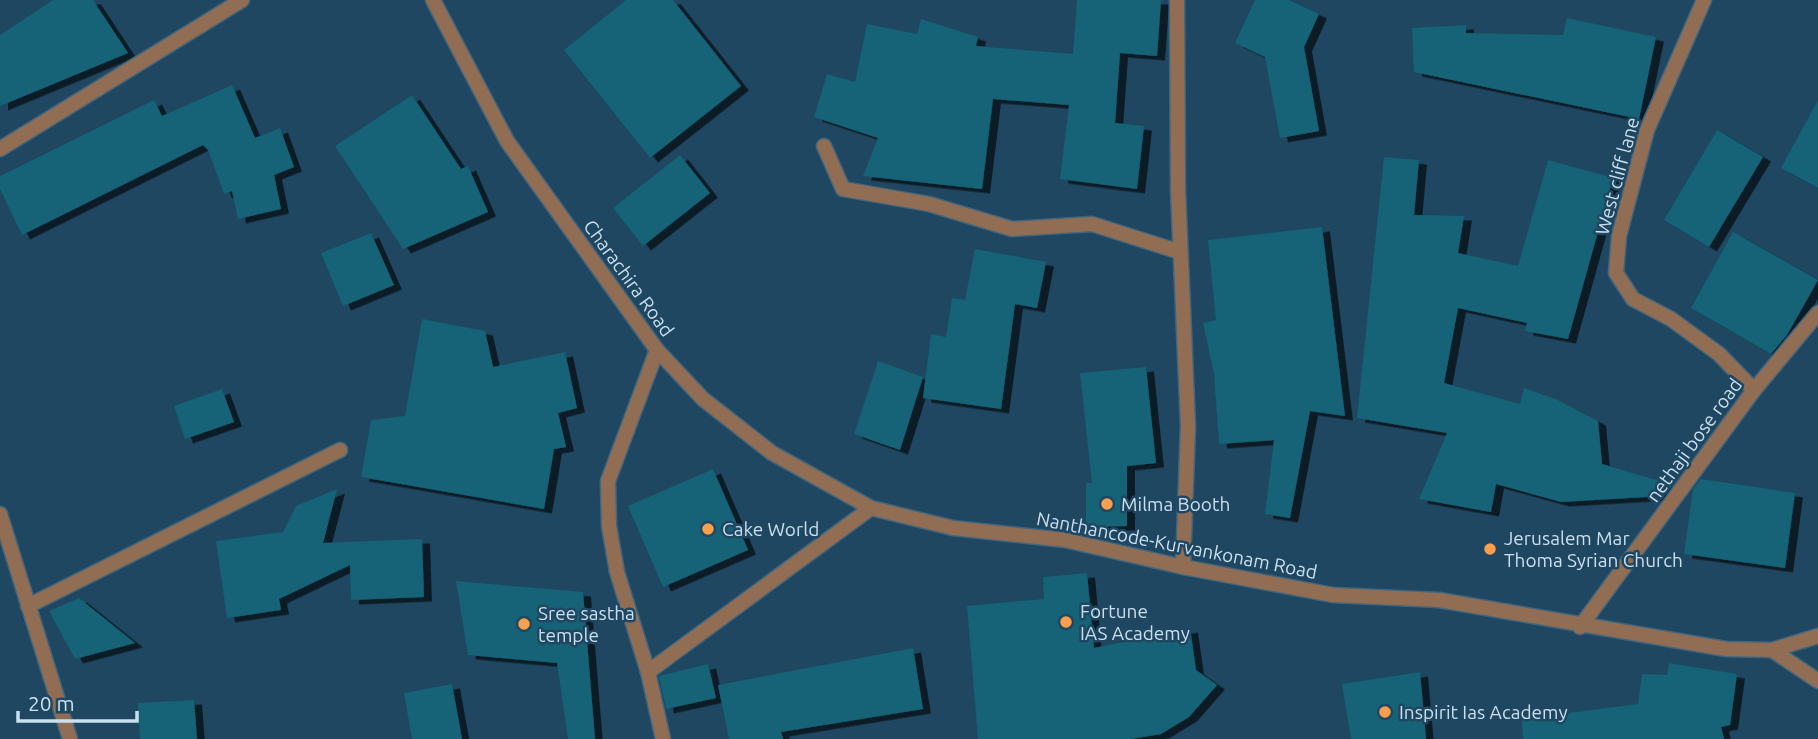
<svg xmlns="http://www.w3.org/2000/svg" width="1818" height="739" font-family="Ubuntu,sans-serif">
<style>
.building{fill:#126377;filter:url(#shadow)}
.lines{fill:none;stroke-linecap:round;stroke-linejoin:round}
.minor-casing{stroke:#41657d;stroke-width:17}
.tertiary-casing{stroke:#41657d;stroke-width:17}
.minor{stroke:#916e53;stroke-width:14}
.tertiary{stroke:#916e53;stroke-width:14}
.poi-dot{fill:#fa9f4e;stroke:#1f4761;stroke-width:2.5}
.labels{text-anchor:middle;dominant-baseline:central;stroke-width:5;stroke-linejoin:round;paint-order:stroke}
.street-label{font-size:19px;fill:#cadfef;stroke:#1f4761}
.poi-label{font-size:19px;fill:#cadfef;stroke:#1f4761;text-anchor:start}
</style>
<defs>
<filter id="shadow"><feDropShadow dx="8" dy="4.5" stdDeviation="0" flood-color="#0009"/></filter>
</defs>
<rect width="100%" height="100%" fill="#1f4761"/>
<!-- building -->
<g class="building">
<path d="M53 0H93L128 53 0 106V35Z"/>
<path d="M626 0H673L741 86 650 158 564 50Z"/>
<path d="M1077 0H1161L1157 56 1120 53 1115 123 1144 126 1137 189 1060 179 1069 105 993 99 982 189 863 176 878 138 814 117 827 74 855 82 867 24 917 34 921 19 978 37 976 46 1073 54Z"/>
<path d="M1255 0H1289L1319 14 1304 47 1319 131 1280 138 1265 57 1235 43Z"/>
<path d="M1567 18 1656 37 1639 119 1414 72 1412 28 1466 25V33L1563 35Z"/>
<path d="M232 85 255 138 280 128 294 167 274 175 281 209 238 219 232 191 224 194 208 150 203 145 22 235 0 189V176L154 100 162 116Z"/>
<path d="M412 95 461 169 468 166 488 212 403 249 335 146Z"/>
<path d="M1818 100V188L1781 168Z"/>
<path d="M1717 130 1763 157 1709 247 1664 220Z"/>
<path d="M680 155 710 193 643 246 613 208Z"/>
<path d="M1384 157 1419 160 1414 215 1464 216 1458 253 1518 266 1548 160 1613 178 1568 339 1525 331 1527 323 1458 308 1444 383 1520 404 1524 388 1558 400 1598 421 1602 464 1673 485 1664 496 1561 502 1496 484 1491 512 1419 499 1447 433 1357 418Z"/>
<path d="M1322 227 1345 416 1310 411 1290 518 1265 514 1274 440 1219 444 1214 374 1203 323 1216 320 1208 240Z"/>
<path d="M1733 232 1818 280 1787 335 1771 354 1691 308Z"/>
<path d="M371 233 394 285 343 306 321 253Z"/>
<path d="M975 249 1046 262 1037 308 1015 304 1001 409 923 398 931 334 946 337 952 298 965 300Z"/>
<path d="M422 319 485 331 493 367 565 352 577 408 558 413 566 447 554 449 544 509 361 477 371 420 405 416Z"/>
<path d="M878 361 923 377 900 450 854 434Z"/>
<path d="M1146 367 1156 463 1127 466V526L1086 527V483H1092L1080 373Z"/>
<path d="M222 389 234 422 185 439 174 406Z"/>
<path d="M713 469 748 550 663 587 628 506Z"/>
<path d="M1701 479 1795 493 1785 568 1684 554 1693 489Z"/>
<path d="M337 489 323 543 422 539 424 597 351 600 350 565 279 599 281 610 227 618 216 541 283 532 296 506Z"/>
<path d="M1087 573 1094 648 1190 628 1196 670 1217 685 1189 717 1161 734 1131 739H978L967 606 1044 599 1043 577Z"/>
<path d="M456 581 583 592 595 739H568L557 663 468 655Z"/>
<path d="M79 598 135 643 75 659 49 611Z"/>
<path d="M913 648 923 709 781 732 783 739H729L718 685Z"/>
<path d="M1669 663 1737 674 1730 725 1721 727 1724 739H1523L1522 719 1638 704 1642 674 1667 675Z"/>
<path d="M708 664 716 698 666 709 659 676Z"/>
<path d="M1420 672 1426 739H1351L1342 684Z"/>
<path d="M452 684 462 739H412L404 693Z"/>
<path d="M194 700 197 739H140L138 703Z"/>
</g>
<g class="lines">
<defs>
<g id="minor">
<path d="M1177 0 1178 190 1188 426 1183 567"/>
<path d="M1704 0 1647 130 1619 236 1616 273 1633 299 1671 319 1719 354 1754 390"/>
<path d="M824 146 843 189 929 204 1012 229 1092 224 1180 252"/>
<path d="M0 149 242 0"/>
<path d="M0 514 70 739"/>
<path d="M28 606 340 450"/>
<path d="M1580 627 1754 390 1818 313"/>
</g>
<g id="tertiary">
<path d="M433 0 507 141 657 350 703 399 772 453 871 508"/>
<path d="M1772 650 1818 681"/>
<path d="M648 672 617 572 609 526 608 481 657 350"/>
<path d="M663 739 648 672 871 508 953 528 1065 540 1183 567 1333 595 1439 600 1726 649 1772 650 1818 636"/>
</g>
</defs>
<!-- minor casing -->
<use href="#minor" class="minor-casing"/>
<!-- tertiary casing -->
<use href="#tertiary" class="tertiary-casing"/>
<!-- minor -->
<use href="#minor" class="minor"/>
<!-- tertiary -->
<use href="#tertiary" class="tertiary"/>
</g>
<!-- markers -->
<g class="poi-dot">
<circle cx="1107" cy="504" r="7"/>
<circle cx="708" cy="529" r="7"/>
<circle cx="1490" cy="549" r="7"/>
<circle cx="1066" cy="622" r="7"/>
<circle cx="524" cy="624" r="7"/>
<circle cx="1385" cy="712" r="7"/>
</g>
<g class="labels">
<!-- street labels -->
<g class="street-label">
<text transform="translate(1617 176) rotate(-75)">West cliff lane</text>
<text transform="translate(629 278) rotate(54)">Charachira Road</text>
<text transform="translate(1694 440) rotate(-54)">nethaji bose road</text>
<text transform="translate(1177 545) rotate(11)">Nanthancode-Kurvankonam Road</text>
</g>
<!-- poi labels -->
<g class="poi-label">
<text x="1121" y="504">Milma Booth</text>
<text x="722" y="529">Cake World</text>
<text x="1504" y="538">Jerusalem Mar<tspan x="1504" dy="22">Thoma Syrian Church</tspan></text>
<text x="1080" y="611">Fortune<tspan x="1080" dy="22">IAS Academy</tspan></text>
<text x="538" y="613">Sree sastha<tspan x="538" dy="22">temple</tspan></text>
<text x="1399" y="712">Inspirit Ias Academy</text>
</g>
</g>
<!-- scale -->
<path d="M18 711v10h119v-10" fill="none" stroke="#cadfef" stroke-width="3.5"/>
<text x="28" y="711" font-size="21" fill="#cadfef" stroke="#1f4761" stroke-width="5" paint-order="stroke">20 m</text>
</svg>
